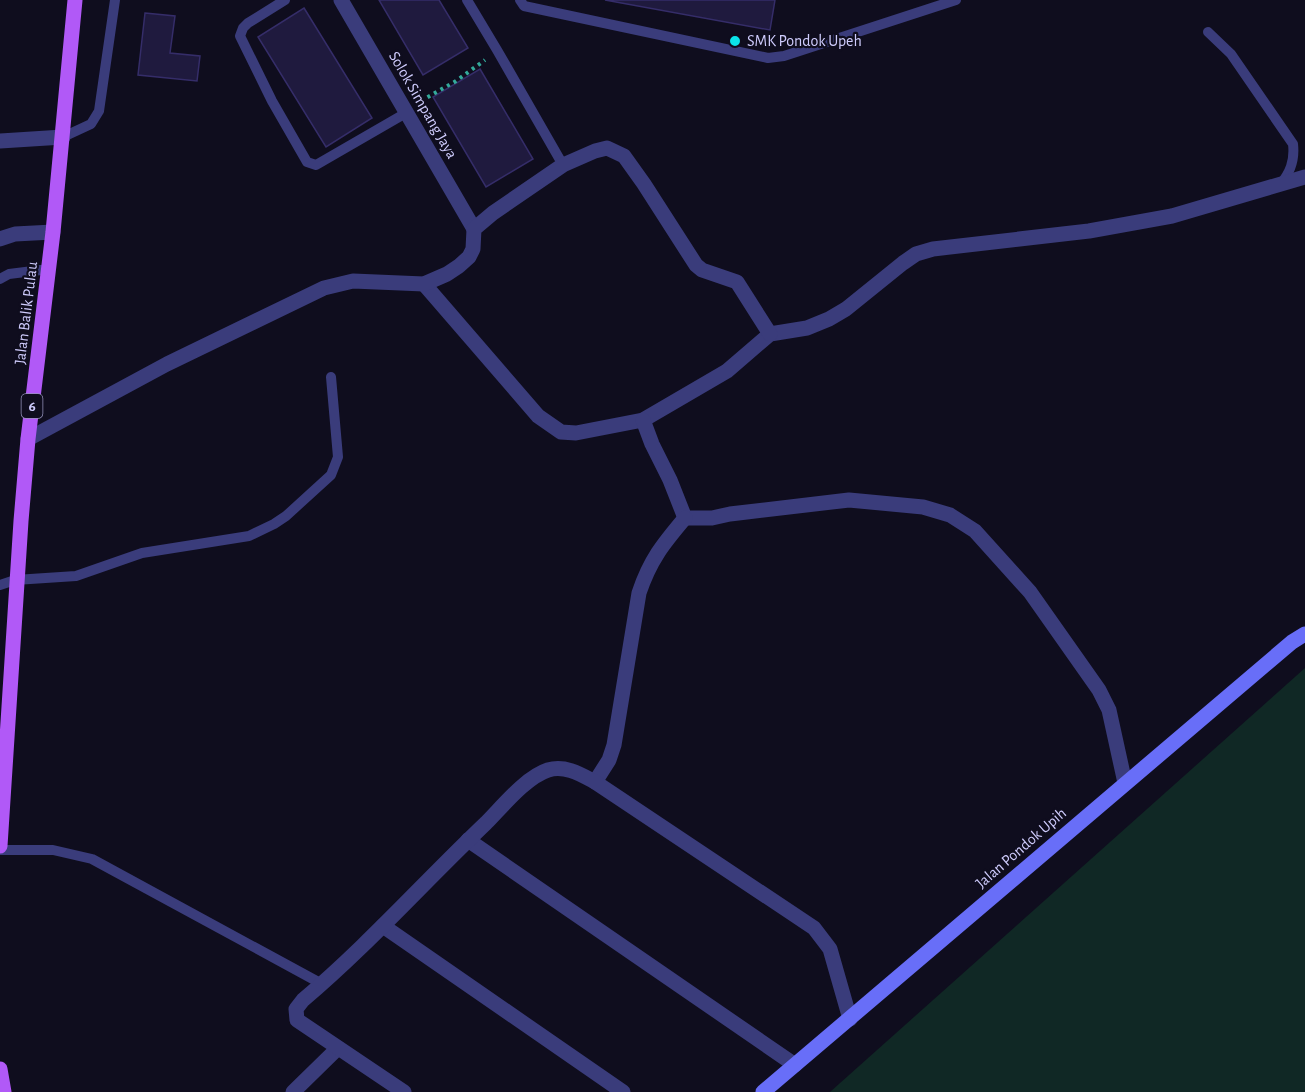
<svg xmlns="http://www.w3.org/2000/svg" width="1305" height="1092" font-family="'Alegreya Sans',sans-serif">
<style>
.green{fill:#102825}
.building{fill:#1f1a3e;stroke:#352d69;stroke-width:1.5}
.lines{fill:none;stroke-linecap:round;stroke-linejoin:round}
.path{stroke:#33aa9b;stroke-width:4;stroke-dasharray:3 4.5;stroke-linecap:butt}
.lane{stroke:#3a3c7b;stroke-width:10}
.street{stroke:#3a3c7b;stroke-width:15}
.secondary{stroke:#686ef8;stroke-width:15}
.primary{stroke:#b159f7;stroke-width:15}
.poi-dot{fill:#0be3ea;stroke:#0f0d1e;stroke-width:2}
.labels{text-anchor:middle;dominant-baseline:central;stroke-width:4.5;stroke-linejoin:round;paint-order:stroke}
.shield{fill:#0f0d1e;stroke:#9593ba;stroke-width:1.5}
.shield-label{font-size:15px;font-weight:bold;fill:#cfccfd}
.poi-label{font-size:16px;fill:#cfccfd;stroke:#0f0d1e;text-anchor:start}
.street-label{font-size:16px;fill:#cfccfd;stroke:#0f0d1e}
</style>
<rect width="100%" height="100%" fill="#0f0d1e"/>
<!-- green -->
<path class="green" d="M1305 668V1092H830Z"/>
<!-- building -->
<g class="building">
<path d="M379 0H439L468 48 423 75Z"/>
<path d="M605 0H775L770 30Z"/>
<path d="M304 8 372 118 326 147 258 37Z"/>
<path d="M145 13 175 16 170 53 200 56 197 81 138 75Z"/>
<path d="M480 69 533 159 486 187 433 97Z"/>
</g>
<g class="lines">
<!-- path -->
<path class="path" d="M421 101 456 81 485 60"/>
<!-- lane -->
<g class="lane">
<path d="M285 0 248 23 243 28 240 36 272 101 307 162 316 165 406 113"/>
<path d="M467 0 497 50 563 165"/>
<path d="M520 0 524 6 768 58 784 56 956 0"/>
<path d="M1208 32 1231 54 1293 144C1295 161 1290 173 1280 185"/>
<path d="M63 137 91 124 99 111 115 0"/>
<path d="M0 279 9 274 49 269"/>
<path d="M0 585 15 580 76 576 142 553 249 536 274 524 286 516 331 475 338 457 331 377"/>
<path d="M0 850H53L92 859 322 984"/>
</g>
<!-- street -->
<g class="street">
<path d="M341 0 474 229"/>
<path d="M0 141 63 137"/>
<path d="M0 239 15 234 53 232"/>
<path d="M424 284 538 416 561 432 576 433 643 420 727 371 770 334 807 328 829 319 846 309 903 263 916 254 933 249 1089 231 1172 216 1305 177"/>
<path d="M643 420 652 444 670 480 685 518H712L730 514 849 500 923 507 950 515 975 531 1030 592 1099 690 1109 710 1125 783"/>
<path d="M28 439 167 364 324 288 353 281 424 284 447 274 459 266 469 257 473 249 474 229 493 213 563 165 595 151 607 148 624 156 644 184 696 265 702 270 737 282 770 334"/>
<path d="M595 782 609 760 614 745 639 593C650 560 663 544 685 518"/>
<path d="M468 840 795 1065"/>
<path d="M383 926 623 1092"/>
<path d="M293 1092 338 1048"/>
<path d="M404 1092 297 1020 296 1009 303 1000C368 945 424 882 486 823 502 807 526 777 548 770 565 765 580 774 595 782L814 928 830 949 850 1019"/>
</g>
<!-- secondary -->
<path class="secondary" d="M763 1092 1292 642 1305 634"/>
<!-- primary -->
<g class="primary">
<path d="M0 846 21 521 28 439 53 232 75 0"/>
<path d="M0 1069 4 1092"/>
</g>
</g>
<!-- markers -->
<circle class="poi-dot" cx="735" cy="41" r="6"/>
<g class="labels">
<!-- shield labels -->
<rect class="shield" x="21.5" y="394" width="21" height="24" rx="4.5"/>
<g class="shield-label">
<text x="32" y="406">6</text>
</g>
<!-- poi labels -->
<g class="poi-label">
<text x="747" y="41">SMK Pondok Upeh</text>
</g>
<!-- street labels -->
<g class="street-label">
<text transform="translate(423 105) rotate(60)">Solok Simpang Jaya</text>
<text transform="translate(26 313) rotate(-83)">Jalan Balik Pulau</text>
<text transform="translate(1021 848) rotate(-41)">Jalan Pondok Upih</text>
</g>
</g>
</svg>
